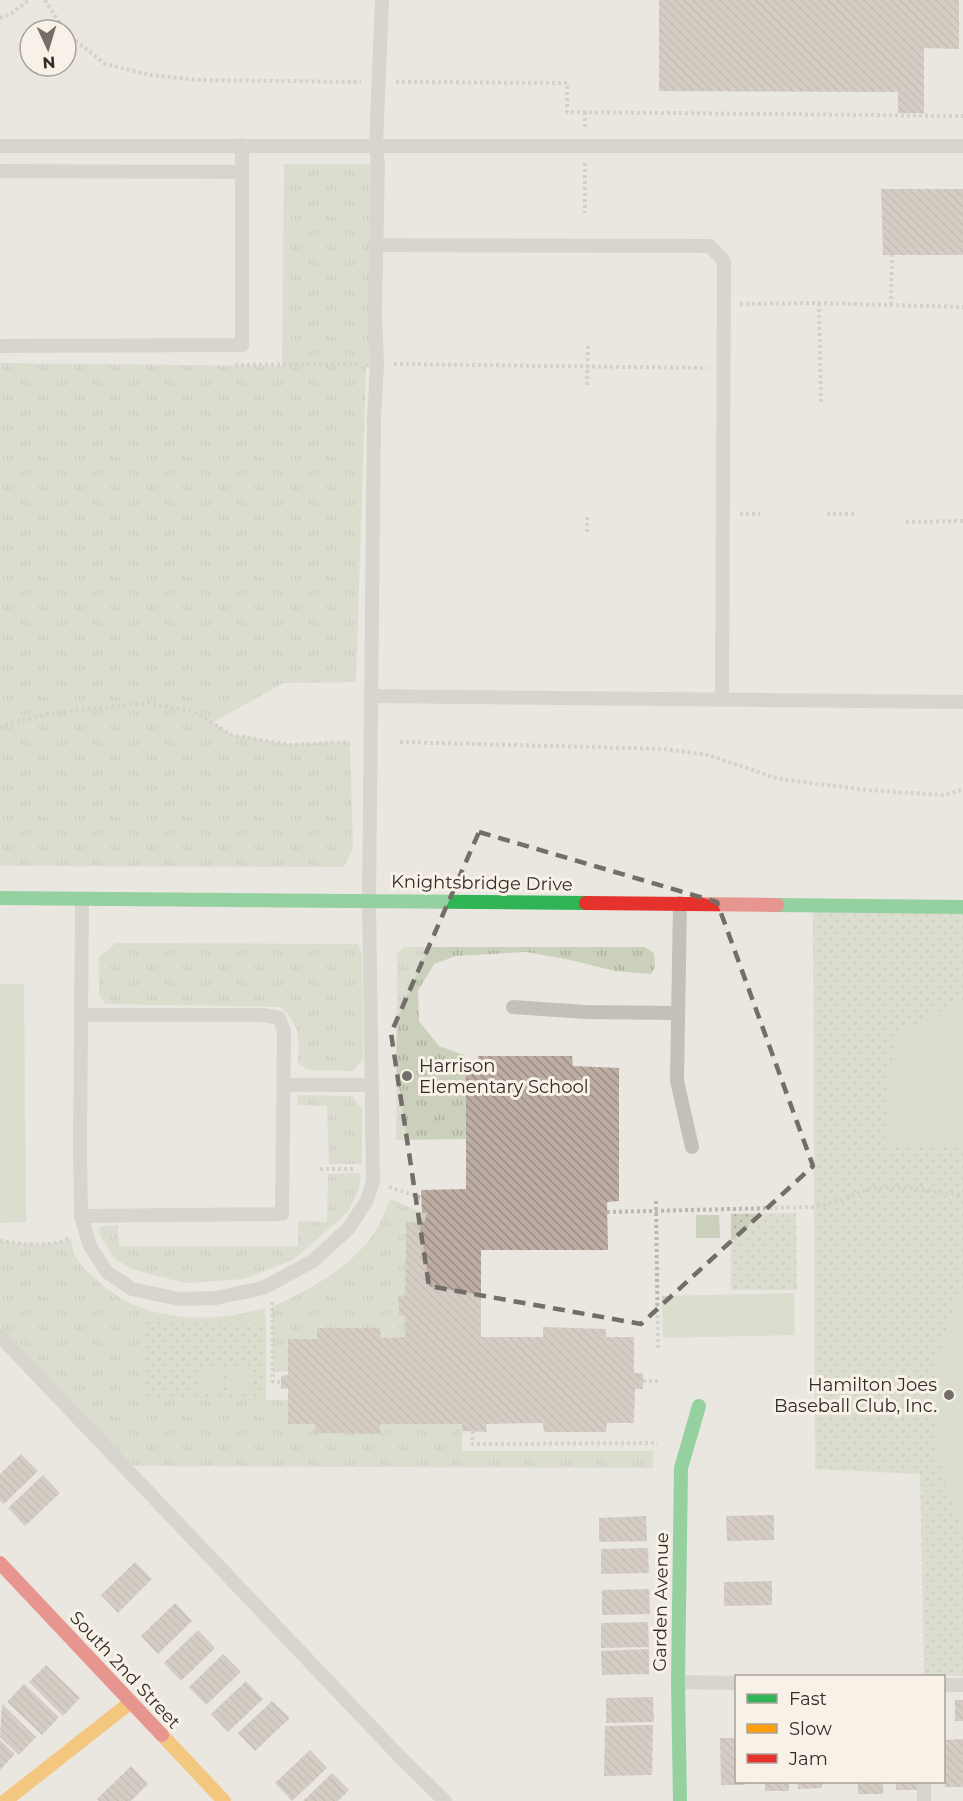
<svg xmlns="http://www.w3.org/2000/svg" width="963" height="1801" font-family="Montserrat,sans-serif">
<style>
.grass{fill:url(#grass-tufts)}
.park{fill:url(#park-dots)}
.pitch{fill:#cad0bb}
.building{fill:url(#building-back-hatch)}
.lines{fill:none;stroke-linecap:round;stroke-linejoin:round}
.path{stroke:#bdb7b1;stroke-width:4;stroke-dasharray:3 3;stroke-linecap:butt}
.lane{stroke:#c4bfb9;stroke-width:14}
.fast{stroke:#30b455;stroke-width:14}
.slow{stroke:#ff9f0a;stroke-width:14}
.jam{stroke:#e5322d;stroke-width:14}
.marked{fill:none;stroke:#746d68;stroke-width:4.5;stroke-dasharray:12 8;stroke-linejoin:round}
.poi-dot{fill:#746d68;stroke:#f8f1e7;stroke-width:2}
.labels{text-anchor:middle;dominant-baseline:central;stroke-width:6;stroke-linejoin:round;paint-order:stroke}
.street-label{font-size:18px;fill:#342c27;stroke:#f8f1e7}
.poi-label{font-size:18px;fill:#342c27;stroke:#f8f1e7;text-anchor:start}
</style>
<defs>
<pattern id="grass-tufts" width="24" height="20" patternUnits="userSpaceOnUse" patternTransform="scale(1.5)"><rect width="24" height="20" fill="#cad0bb"/><path d="M3 7l-1-3M5 7V3M7 7l1-3M15 17l-1-3M17 17v-4M19 17l1-3" fill="none" stroke="#aeb3a1"/></pattern>
<pattern id="park-dots" width="8" height="8" patternUnits="userSpaceOnUse" patternTransform="scale(1.5)"><rect width="8" height="8" fill="#cad0bb"/><path d="M2 2h.1M6 6h.1" fill="none" stroke="#aeb3a1" stroke-width="1.8" stroke-linecap="round"/></pattern>
<pattern id="building-back-hatch" width="6" height="6" patternUnits="userSpaceOnUse" patternTransform="scale(1.5)"><rect width="6" height="6" fill="#bdada3"/><path d="M-1 5l2 2M0 0l6 6M5-1l2 2" fill="none" stroke="#9a8d85"/></pattern>
</defs>
<rect width="100%" height="100%" fill="#eae7e0"/>
<!-- grass -->
<g class="grass">
<path d="M284 164H378L377 366 366 367 356 682 283 683 212 723 232 735 285 744 350 742 353 848 344 867 0 866V363L282 366Z"/>
<path d="M116 943 358 944 362 955 363 1059 353 1071 307 1070 298 1063C299 1037 301 1025 280 1007L106 1004 99 996V957Z"/>
<path d="M404 947H645L654 953 655 968 651 974 615 971 566 959 526 952 456 956 434 964 418 991 419 1021 439 1046 464 1055 466 1064V1139L396 1140 397 953Z"/>
<path d="M298 1095 352 1096 362 1108V1164H329L327 1106 297 1105Z"/>
<path d="M361 1173 359 1189 348 1212 293 1260 243 1279 185 1283 131 1269 113 1257 99 1233 100 1227 118 1225 119 1246H298V1221L327 1222 328 1174Z"/>
<path d="M391 1199 422 1213H427L424 1222H406L405 1295 398 1296 399 1316H405V1337L381 1338 380 1328H317V1339H288V1371L273 1372 272 1307C310 1289 350 1269 374 1233 381 1223 385 1210 391 1199Z"/>
<path d="M71 1238C72 1243 73 1251 75 1256 80 1266 92 1275 100 1283 145 1323 210 1324 265 1308L266 1323H144V1399L288 1400V1424H315L317 1433 380 1434V1424H462V1451H653V1468L123 1466 0 1336V1241C24 1244 49 1248 71 1238Z"/>
</g>
<!-- park -->
<g class="park">
<path d="M813 906 963 907V1676L924 1675 920 1474 815 1469Z"/>
<path d="M796 1213 797 1290H731V1214Z"/>
<path d="M144 1322 266 1323V1400L144 1399Z"/>
</g>
<!-- pitch -->
<g class="pitch">
<path d="M0 984H24L26 1222 0 1223Z"/>
<path d="M958 1002H963V1145H885L894 1035Z"/>
<path d="M696 1215H719L720 1238H696Z"/>
<path d="M963 1292V1529C927 1461 923 1359 963 1292Z"/>
<path d="M794 1293 795 1335 663 1338 662 1296Z"/>
<rect x="227" y="1366" width="23" height="23"/>
<rect x="198" y="1371" width="24" height="23"/>
</g>
<!-- building -->
<g class="building">
<path d="M659 0H959V49L924 48V113H898V92L659 91Z"/>
<path d="M881 189H963V255H883Z"/>
<path d="M478 1056H572L573 1066 619 1068V1201L607 1202 608 1250H481V1337H543V1327L606 1329V1337H634V1373H643V1389H635L634 1423H607L606 1432H544L543 1423 486 1424 487 1432 462 1431V1424H380V1434L315 1433V1424H288V1388L281 1389V1376L288 1375V1339H317V1328H380L381 1338 405 1337V1316H399L398 1296 405 1295 406 1222H424L427 1213H422L421 1190 466 1189V1064H479Z"/>
<path d="M21 1454 38 1471 4 1504 0 1501V1474Z"/>
<path d="M43 1475 60 1493 25 1526 8 1508Z"/>
<path d="M774 1515V1540L727 1541 726 1516Z"/>
<path d="M646 1516 647 1541 599 1542V1518Z"/>
<path d="M648 1548 649 1573 601 1574V1549Z"/>
<path d="M135 1562 152 1579 118 1613 101 1595Z"/>
<path d="M772 1581V1605L724 1606V1582Z"/>
<path d="M649 1589 650 1614 602 1615V1590Z"/>
<path d="M175 1603 192 1621 158 1654 141 1636Z"/>
<path d="M648 1622 649 1647 601 1648V1623Z"/>
<path d="M198 1630 215 1648 181 1681 164 1663Z"/>
<path d="M649 1649V1674L602 1675 601 1651Z"/>
<path d="M223 1654 241 1672 206 1705 189 1687Z"/>
<path d="M46 1665 80 1698 63 1716 29 1682Z"/>
<path d="M246 1681 263 1699 228 1732 211 1714Z"/>
<path d="M24 1684 59 1717 42 1735 7 1702Z"/>
<path d="M653 1697 654 1722 606 1723V1698Z"/>
<rect x="955" y="1700" width="8" height="21"/>
<path d="M272 1701 290 1718 255 1751 238 1733Z"/>
<path d="M2 1704 36 1737 19 1755 0 1737Z"/>
<path d="M653 1725 652 1775 604 1776 605 1726Z"/>
<path d="M720 1738H736V1782H745V1785H721Z"/>
<path d="M963 1739V1787H945L944 1740Z"/>
<path d="M0 1740 15 1754 0 1770Z"/>
<path d="M310 1750 327 1768 292 1801 275 1783Z"/>
<path d="M131 1766 148 1784 131 1801H99L97 1799Z"/>
<path d="M332 1773 349 1790 338 1801H303Z"/>
<rect x="765" y="1782" width="24" height="9"/>
<path d="M798 1782H822V1788L798 1789Z"/>
<rect x="858" y="1782" width="25" height="12"/>
<rect x="896" y="1782" width="25" height="8"/>
</g>
<g class="lines">
<!-- path -->
<g class="path">
<path d="M45 0 64 30"/>
<path d="M0 18 11 14 29 0"/>
<path d="M66 33 105 64 150 75 198 80 361 82"/>
<path d="M396 82 567 83V112L963 116"/>
<path d="M585 112V129"/>
<path d="M585 163V213"/>
<path d="M819 303 821 403"/>
<path d="M740 304 819 303 963 307"/>
<path d="M891 305 892 255"/>
<path d="M394 364 707 368"/>
<path d="M235 365 360 364"/>
<path d="M587 385 588 346"/>
<path d="M740 514H760"/>
<path d="M827 514H856"/>
<path d="M587 517V534"/>
<path d="M906 522 963 521"/>
<path d="M0 728 7 724 52 713 149 703 194 712 232 735 291 745 350 742"/>
<path d="M400 742 664 749 708 755 779 779 866 790 944 795 963 790"/>
<path d="M320 1169H356"/>
<path d="M389 1187 422 1198"/>
<path d="M656 1201 658 1351"/>
<path d="M607 1212 814 1207 842 1200 868 1189 904 1187 963 1195"/>
<path d="M0 1241C23 1244 48 1248 70 1238"/>
<path d="M272 1302 273 1382H281"/>
<path d="M643 1381H658"/>
<path d="M473 1431 472 1444 658 1443"/>
</g>
<!-- lane -->
<g class="lane">
<path d="M0 146H963"/>
<path d="M0 171 242 172"/>
<path d="M375 245 710 246 724 261 722 699"/>
<path d="M0 346 242 345V145"/>
<path d="M371 696 963 702"/>
<path d="M82 899 80 1148 81 1216 90 1246 107 1272 132 1289 179 1299 216 1298 263 1288 313 1261 349 1228 367 1200 373 1181 369 900 374 418 377 366 375 311 378 164 376 145 382 0"/>
<path d="M680 903 677 1081 692 1147"/>
<path d="M513 1007 585 1012 678 1013"/>
<path d="M81 1015H263L279 1018 284 1031 282 1214 81 1216"/>
<path d="M284 1085H371"/>
<path d="M0 1336 402 1759 445 1801"/>
<path d="M678 1682 736 1683"/>
<path d="M944 1685H963"/>
<path d="M924 1801V1782"/>
</g>
<!-- fast -->
<g class="fast">
<path d="M0 898 586 903"/>
<path d="M777 905 963 907"/>
<path d="M680 1801 678 1682 681 1468 699 1406"/>
</g>
<!-- slow -->
<g class="slow">
<path d="M162 1735 224 1801"/>
<path d="M5 1801 131 1702"/>
</g>
<!-- jam -->
<g class="jam">
<path d="M586 903 777 905"/>
<path d="M0 1563 162 1735"/>
</g>
</g>
<!-- marked area -->
<path d="M0 0H963V1801H0ZM479 832 717 902 813 1166 641 1324 429 1286 391 1033Z" fill="#eae7e0" fill-opacity=".55" fill-rule="evenodd"/>
<path class="marked" d="M479 832 717 902 813 1166 641 1324 429 1286 391 1033Z"/>
<!-- markers -->
<g class="poi-dot">
<circle cx="407" cy="1076" r="6"/>
<circle cx="949" cy="1395" r="6"/>
</g>
<g class="labels">
<!-- street labels -->
<g class="street-label">
<text transform="translate(482 883) rotate(1)">Knightsbridge Drive</text>
<text transform="translate(661 1602) rotate(-89)">Garden Avenue</text>
<text transform="translate(125 1670) rotate(47)">South 2nd Street</text>
</g>
<!-- poi labels -->
<g class="poi-label">
<text x="419" y="1066">Harrison<tspan x="419" dy="21">Elementary School</tspan></text>
<text x="937" y="1385" text-anchor="end">Hamilton Joes<tspan x="937" dy="21">Baseball Club, Inc.</tspan></text>
</g>
</g>
<!-- legend -->
<rect x="735" y="1675" width="210" height="108" fill="#f8f1e7" stroke="#aaa29a" stroke-width="1.5"/>
<rect x="747" y="1694" width="30" height="9" fill="#30b455" stroke="#aaa29a" stroke-width="1.5"/>
<text x="789" y="1705" font-size="18" fill="#342c27">Fast</text>
<rect x="747" y="1724" width="30" height="9" fill="#ff9f0a" stroke="#aaa29a" stroke-width="1.5"/>
<text x="789" y="1735" font-size="18" fill="#342c27">Slow</text>
<rect x="747" y="1754" width="30" height="9" fill="#e5322d" stroke="#aaa29a" stroke-width="1.5"/>
<text x="789" y="1765" font-size="18" fill="#342c27">Jam</text>
<!-- north arrow -->
<g transform="translate(48 48) rotate(176)"><circle r="28" fill="#f8f1e7" stroke="#aaa29a" stroke-width="1.5"/>
<path d="M0-4.5L10 22L0 15L-10 22Z" fill="#746d68"/>
<text y="-9" font-size="16" font-weight="bold" text-anchor="middle" fill="#342c27">N</text>
</g>
</svg>
